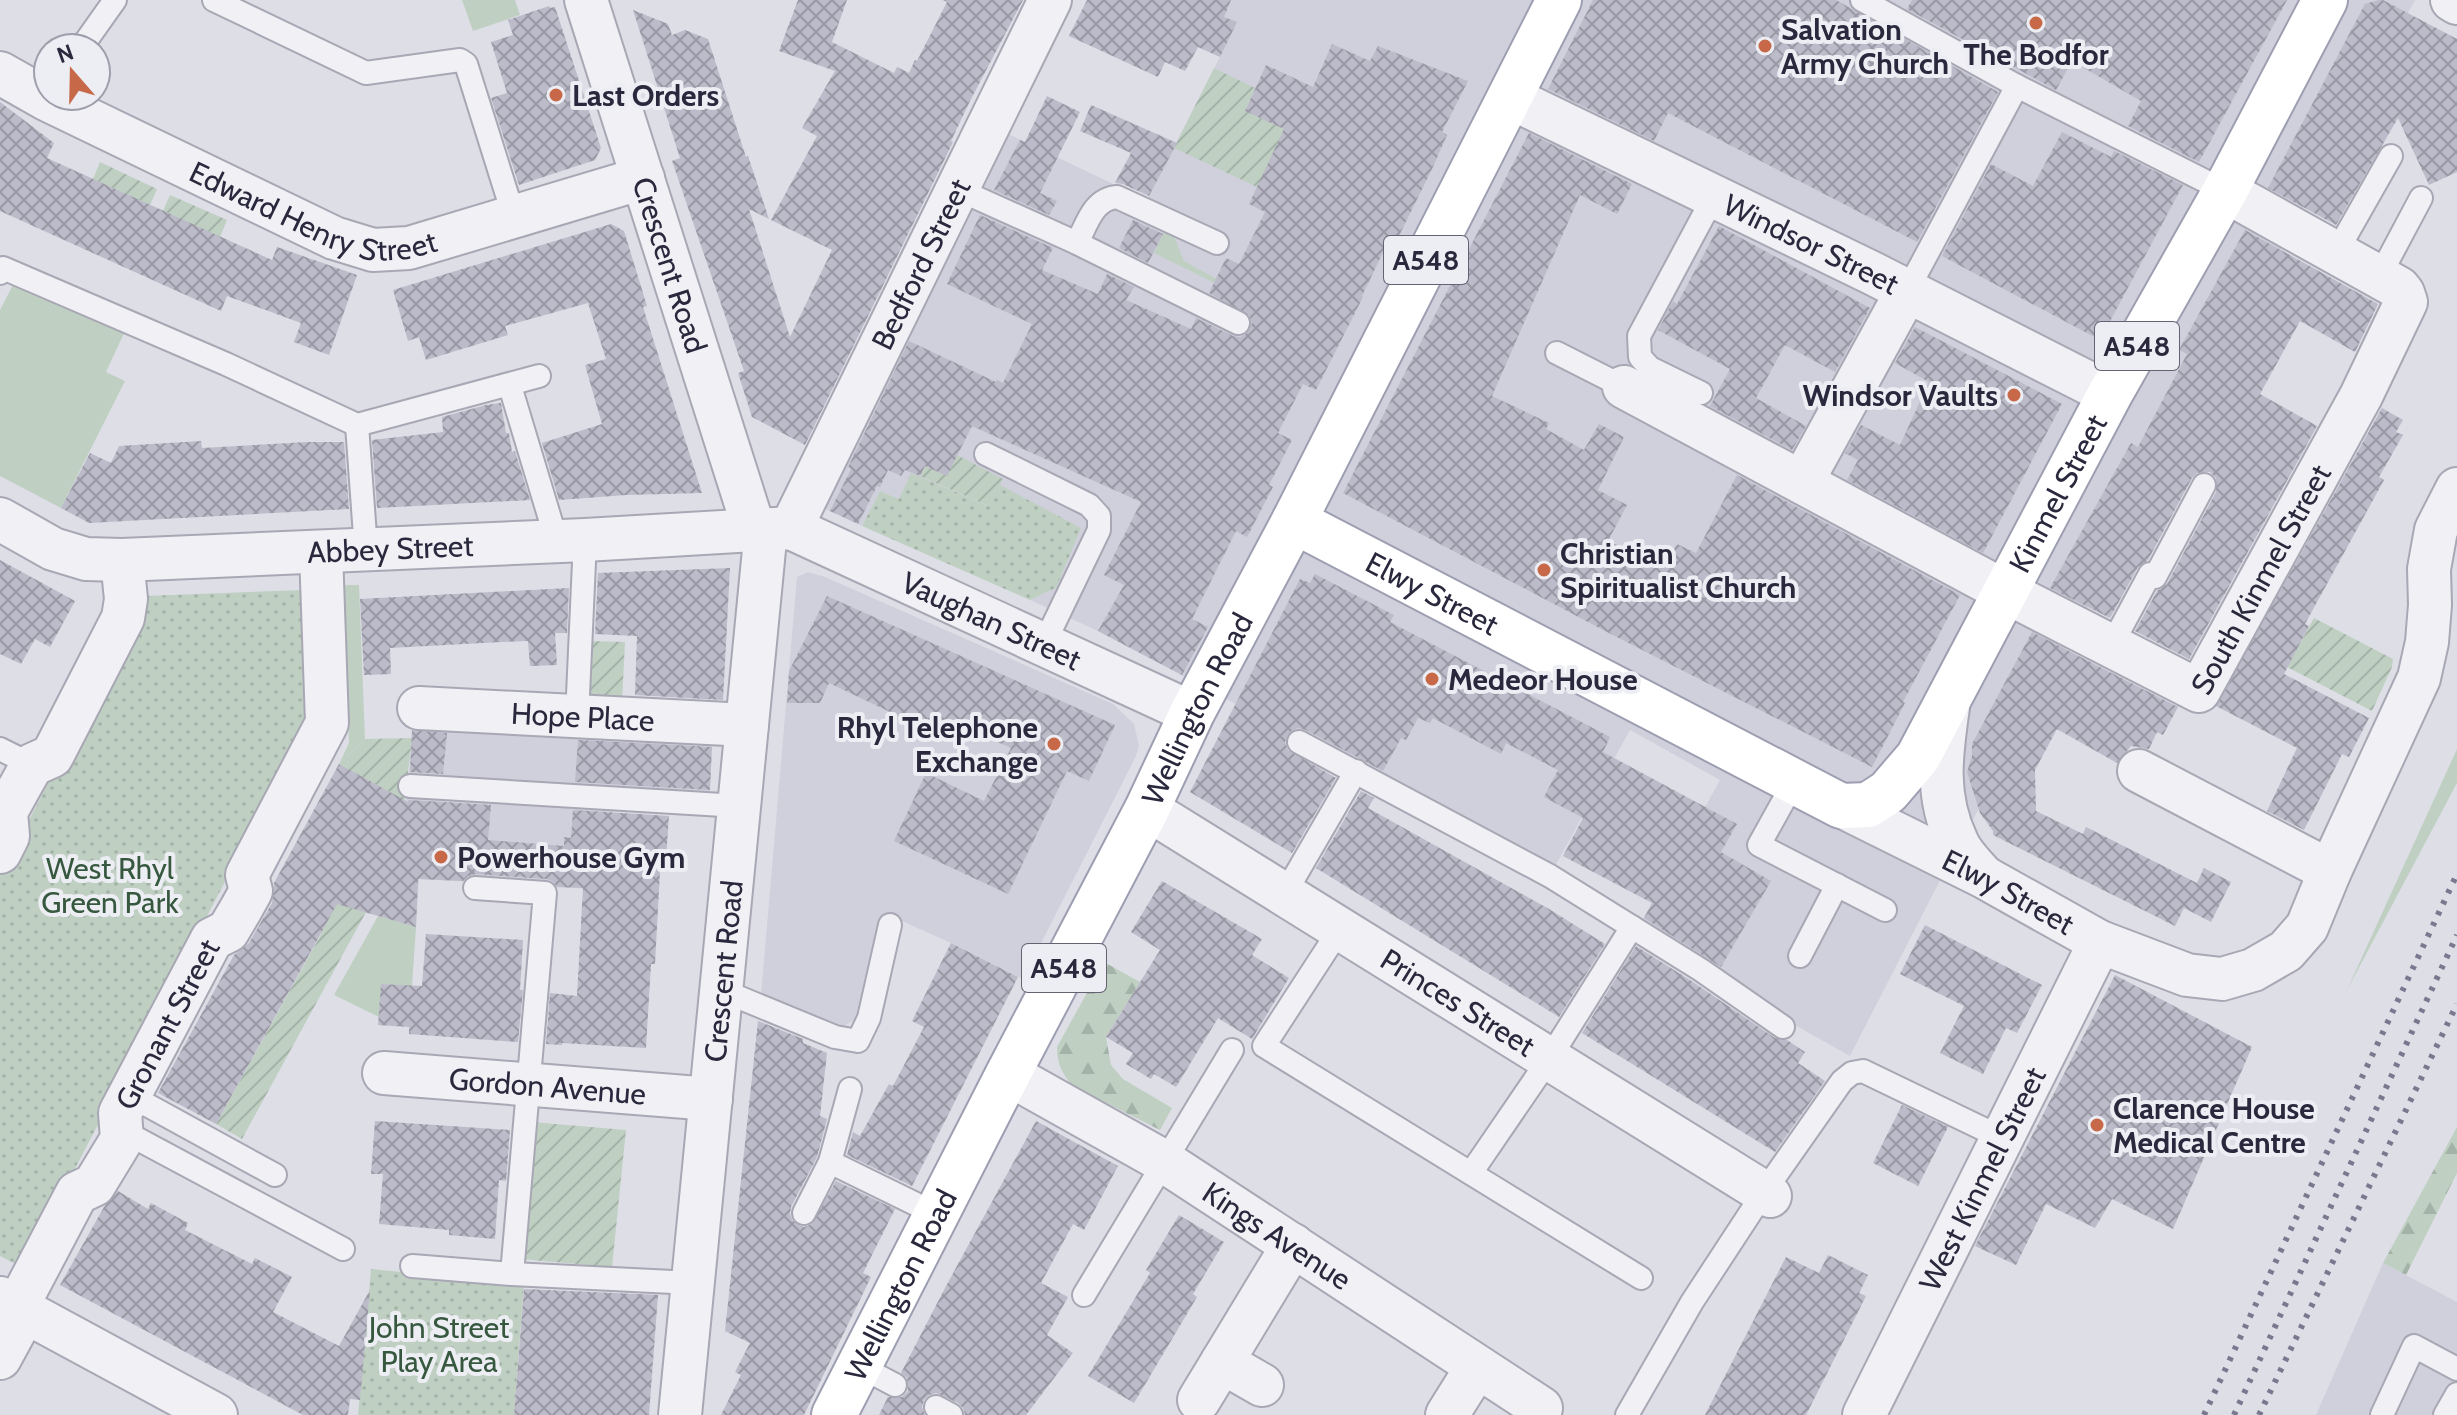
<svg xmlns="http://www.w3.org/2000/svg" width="2457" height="1415" font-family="Cabin,sans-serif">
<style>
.built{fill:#d0d0dc}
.grass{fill:#bfd0c2}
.forest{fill:url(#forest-firs)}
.park{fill:url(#park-dots)}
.garden{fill:url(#garden-furrows)}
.building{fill:url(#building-cross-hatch)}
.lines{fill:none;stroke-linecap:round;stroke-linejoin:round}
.service-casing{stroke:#a8a7b4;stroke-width:26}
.minor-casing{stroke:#a8a7b4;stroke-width:46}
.primary-casing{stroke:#9e9eb2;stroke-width:48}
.service{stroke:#f1f0f5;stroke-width:22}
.minor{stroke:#f1f0f5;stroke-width:42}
.primary{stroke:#fff;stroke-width:44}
.rail{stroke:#79788f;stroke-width:6;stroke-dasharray:4 8;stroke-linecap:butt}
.poi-dot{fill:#c76948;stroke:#ededf4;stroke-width:3}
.labels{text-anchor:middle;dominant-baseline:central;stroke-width:8;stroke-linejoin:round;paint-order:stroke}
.shield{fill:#ededf4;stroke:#646374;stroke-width:2}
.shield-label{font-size:28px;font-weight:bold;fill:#29283d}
.poi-label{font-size:30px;font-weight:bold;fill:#29283d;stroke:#ededf4;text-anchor:start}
.street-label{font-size:30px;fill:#29283d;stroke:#ededf4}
.park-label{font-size:30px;fill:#36583e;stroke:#ededf4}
</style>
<defs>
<pattern id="forest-firs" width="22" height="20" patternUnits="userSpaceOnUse" patternTransform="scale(2)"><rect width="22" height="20" fill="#bfd0c2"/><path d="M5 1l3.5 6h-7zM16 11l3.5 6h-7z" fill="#a4b3a8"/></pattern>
<pattern id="park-dots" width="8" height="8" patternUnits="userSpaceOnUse" patternTransform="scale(2)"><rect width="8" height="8" fill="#bfd0c2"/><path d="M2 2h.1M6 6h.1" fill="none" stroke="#a4b3a8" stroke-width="1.8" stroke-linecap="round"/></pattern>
<pattern id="garden-furrows" width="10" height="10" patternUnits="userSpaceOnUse" patternTransform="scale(2)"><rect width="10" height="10" fill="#bfd0c2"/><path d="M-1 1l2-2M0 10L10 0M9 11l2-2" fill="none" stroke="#a4b3a8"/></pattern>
<pattern id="building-cross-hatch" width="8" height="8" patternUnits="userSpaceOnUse" patternTransform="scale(2)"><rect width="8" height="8" fill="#bcbbc9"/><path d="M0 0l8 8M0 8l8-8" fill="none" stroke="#9998a4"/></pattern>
</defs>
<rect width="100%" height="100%" fill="#dedee7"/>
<!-- built -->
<g class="built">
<path d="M1097 0H2415L1935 890 1850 1056 1784 1019 1638 928 1720 780 1630 730 1552 872 1098 631 1030 600 1056 588 899 499 880 491 862 526 819 506 1002 131 1147 200 1220 57Z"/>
<path d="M808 572 825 577 1113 704 1134 724 1139 746 1136 756 1023 979 951 943 884 913 861 1016 837 1030 761 995 797 577Z"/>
<path d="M413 718 712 735 709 795 613 807 606 890 419 879 416 927 366 912 399 850 409 773Z"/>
<path d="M2383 1263 2457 1302V1415H2316Z"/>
</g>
<!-- grass -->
<g class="grass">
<path d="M462 0H515L520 15 473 31Z"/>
<path d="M1167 226 1172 231 1184 261 1306 328 1154 253Z"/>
<path d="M15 281 125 331 106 372 125 381 61 508 0 476V310Z"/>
<path d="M346 585H359L365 739 339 764 349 743 343 588Z"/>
<path d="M2457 749V783L2347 990Z"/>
<path d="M378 916 416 927 412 986 382 984 379 1017 334 995Z"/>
</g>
<!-- forest -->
<g class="forest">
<path d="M1104 962 1140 982 1106 1037 1111 1065 1123 1079 1172 1108 1160 1130 1073 1086C1062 1074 1057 1064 1057 1047Z"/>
<path d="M2457 1127V1173L2406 1275 2383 1263Z"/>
</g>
<!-- park -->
<g class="park">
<path d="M911 473 988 506 1000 485 1081 528 1056 588 1030 600 862 526 880 491 899 499Z"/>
<path d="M303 590 307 725 23 1268 0 1256V876L145 596Z"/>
<path d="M371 1269 524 1284 514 1415H358Z"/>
</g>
<!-- garden -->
<g class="garden">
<path d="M1214 68 1255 88 1245 111 1294 133 1257 187 1174 148Z"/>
<path d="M100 162 157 189 150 205 93 179Z"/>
<path d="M170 195 227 220 220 237 163 211Z"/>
<path d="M957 455 1003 479 989 506 920 476 925 466 947 476Z"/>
<path d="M2314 618 2393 659 2392 667 2372 711 2287 667Z"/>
<path d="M589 641 625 642 622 703 586 702Z"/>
<path d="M412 738 401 833 366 912 242 1139 216 1124 319 938 389 792 339 764 365 739Z"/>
<path d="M532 1122 626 1130 612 1267 520 1259Z"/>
</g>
<!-- building -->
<g class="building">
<path d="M798 0H847L832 42 894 73 897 67 909 73 915 60 917 61 947 2 943 0H1023L970 101 951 141 953 142 805 445 752 417 738 373 744 371 672 161 680 158 633 10 668 24 672 35 685 30 708 39 746 157 748 156 769 219 749 209 790 337 832 250 771 220 817 136 802 128 835 71 779 51Z"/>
<path d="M1087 0H1231L1224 17 1237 22 1220 57 1198 47 1185 71 1165 62 1158 77 1069 36Z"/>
<path d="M1593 0H1836L1998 92 1917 242 1668 113 1654 141 1548 89Z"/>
<path d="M1912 0H2287L2199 162 2128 126 2141 101 2072 61 2056 90 1907 9Z"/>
<path d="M2379 0H2383L2457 39V172L2429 185 2398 118 2336 225 2268 188 2365 4Z"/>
<path d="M549 6 550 8 555 7 601 148 595 160 519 185 491 98 507 93 491 42 513 35 508 20Z"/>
<path d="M1332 44 1370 61 1378 46 1468 81 1442 132 1447 135 1433 167 1392 250 1386 246 1362 296 1363 297 1316 390 1303 384 1278 433 1292 440 1269 485 1273 487 1247 537 1236 531 1192 619 1208 627 1182 675 1098 631 1124 585 1104 575 1141 502 972 426 947 476 925 466 920 476 905 470 901 476 888 470 880 487 877 486 858 524 830 511 851 469 848 467 909 341 996 382 997 380 1003 383 1032 324 947 284 980 215 1053 248 1042 270 1098 294 1107 274 1134 287 1126 300 1191 329 1196 318 1233 336 1240 337 1246 334 1252 323 1249 315 1209 293 1226 258 1239 264 1265 212 1249 204 1284 129 1245 111 1266 65 1313 87Z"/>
<path d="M1047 96 1080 112 1040 193 1057 201 1049 215 994 190 1020 140 1025 142Z"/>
<path d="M0 102 54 143 47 158 272 260 277 247 357 275 329 355 294 342 301 323 227 296 221 311 0 211Z"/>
<path d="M1091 105 1177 143 1149 196 1123 184 1115 183 1131 153 1080 131Z"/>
<path d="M2062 132 2111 157 2114 151 2183 185 2100 340 1942 256 1991 164 2033 186Z"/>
<path d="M1529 133 1632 184 1617 214 1580 195 1492 396 1549 423 1546 429 1584 450 1599 424 1624 437 1598 490 1627 505 1608 541 1665 566 1677 544 1696 553 1737 475 1960 595 1903 702 1905 703 1872 767 1607 632 1343 493Z"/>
<path d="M1133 220 1163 234 1148 263 1119 248Z"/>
<path d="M611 224 624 231 647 306 643 307 702 493 626 495 559 500 542 443 602 424 585 365 606 359 588 303 505 326 508 335 426 360 419 337 408 341 393 290Z"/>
<path d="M1719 226 1870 308 1835 372 1785 345 1756 398 1806 426 1792 450 1710 406 1730 369 1658 330 1673 301 1677 304Z"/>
<path d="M2245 230 2378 304 2355 352 2300 321 2260 394 2317 426 2189 659 2135 631 2157 591 2167 584 2216 492V478L2210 472 2197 473 2192 478 2148 560 2138 567 2110 618 2050 588 2131 443 2138 447 2187 354 2179 350Z"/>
<path d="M1915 327 2062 404 1983 553 1847 480 1858 460 1845 453 1861 425 1900 445 1929 382 1895 363Z"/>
<path d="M501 403 506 433H509L512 452 515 451 530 500 377 508 372 440 443 432 442 417 486 405Z"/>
<path d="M2382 408 2403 420 2396 432 2403 435 2379 477 2384 480 2305 624 2309 626 2284 674 2369 718 2349 757 2342 754 2304 830 2267 811 2297 748 2216 706Z"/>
<path d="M201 441 202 448 307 442H344L349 509 89 523 61 508 90 453 111 463 119 446Z"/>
<path d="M0 560 75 601 50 647 35 639 21 664 0 654Z"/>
<path d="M730 568 723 700 635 695 637 636 595 634 598 573Z"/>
<path d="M1315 574 1394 615 1390 622 1610 737 1603 752 1737 824 1721 852 1771 881 1721 967 1644 918 1652 903 1563 856 1583 818 1544 797 1558 770 1506 743 1501 754 1433 718 1430 723 1418 718 1406 740 1401 738 1383 771 1306 730 1298 728 1291 731 1285 742 1288 750 1336 778 1292 853 1190 792 1300 579 1310 583Z"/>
<path d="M569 588 567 633H555L557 665 530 666 528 641 501 642 390 648 391 674 364 675 360 599Z"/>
<path d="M827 596 1115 725 1089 781 1067 771 1008 894 894 841 926 773 984 801 1011 748 956 723 949 740 829 683 820 703H787L789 671Z"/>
<path d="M2032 632 2178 707 2163 735 2157 732 2149 749 2131 746 2117 763 2057 729 2035 770 2036 811 2083 834 2086 827 2197 883 2204 868 2231 882 2211 922 2184 908 2175 926 1993 835V831L1980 813 1967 772 1972 756V744Z"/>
<path d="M412 730 447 733 443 774 410 772Z"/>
<path d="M578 740 712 747 710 790 575 782Z"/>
<path d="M339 764 408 802V800L491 805 488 840 564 846V837L571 838 573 810 669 816 665 872 660 871 655 964H651L646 1048 562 1043V1045L546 1044 550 993 577 996 583 888 557 887 552 881 546 879 476 874 468 876 463 881 418 879 416 927 337 904 216 1124 158 1093 234 955 249 943 272 903 274 883Z"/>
<path d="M1361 791 1374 798 1368 808 1549 909 1605 944 1559 1017 1316 868Z"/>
<path d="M1162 881 1262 939 1252 955 1289 978 1252 1039 1218 1018 1176 1087 1154 1074 1151 1079 1126 1064 1133 1053 1106 1037 1160 950 1131 932Z"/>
<path d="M1925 925 2042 985 2017 1033 2006 1028 1983 1074 1940 1053 1964 1006 1900 974Z"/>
<path d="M426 934 523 940 520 990H523L518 1042 409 1034V1027L378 1025 381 984 422 986Z"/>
<path d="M951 943 1018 977 912 1186 847 1155 853 1132 860 1136 889 1084 893 1086 924 1027 912 1021Z"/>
<path d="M1636 946 1693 982 1775 1038 1787 1040 1805 1052 1798 1063 1825 1081 1775 1152 1582 1033Z"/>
<path d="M2115 975 2252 1047 2173 1229 2112 1199 2095 1228 2046 1204 2016 1265 1975 1246Z"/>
<path d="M758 1021 803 1039V1043L827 1053 820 1116 827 1119 817 1157 791 1207 790 1214 793 1221 804 1227 812 1224 836 1181 895 1209 863 1273 871 1277 804 1415H721L741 1375 735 1372 750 1343 725 1331Z"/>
<path d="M1902 1105 1948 1127 1918 1186 1873 1163Z"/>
<path d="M375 1121 510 1130 506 1181 499 1180 495 1239 449 1235V1230L379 1224 383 1174H371Z"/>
<path d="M1036 1121 1118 1166 1084 1230 1073 1224 1041 1283 1068 1297 1047 1335 1073 1353 1026 1415H965L963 1408 958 1403 936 1393 929 1395 924 1400 922 1407 925 1415H879L888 1397H902L908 1391 907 1378 901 1373 945 1288Z"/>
<path d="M118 1191 148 1209 151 1203 188 1223 185 1230 252 1264 255 1258 292 1277 273 1312 339 1346 370 1290 360 1400 350 1399 348 1415H303L60 1285 104 1207Z"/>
<path d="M1179 1215 1224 1242 1193 1294 1197 1297 1134 1403 1088 1376 1150 1273 1146 1270Z"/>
<path d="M1828 1255 1868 1275 1859 1293 1866 1296 1806 1415H1705L1786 1257 1819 1273Z"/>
<path d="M524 1289 658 1295 649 1415H514Z"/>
</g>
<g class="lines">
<defs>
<g id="service">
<path d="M214 0 366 73 460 60 466 64 514 217"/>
<path d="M1862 0 2017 86 2225 191"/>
<path d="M81 48 115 0"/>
<path d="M957 189 1077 243 1238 323"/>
<path d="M1077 243C1087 224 1093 199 1117 197L1217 243"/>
<path d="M2336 253 2391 156"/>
<path d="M0 273 3 268 226 364 357 425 539 376"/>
<path d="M2379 277 2421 198"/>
<path d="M1907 291 2017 86"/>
<path d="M1557 353 1624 387"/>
<path d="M510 386 557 542"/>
<path d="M1701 393 1650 368 1640 357 1639 336 1714 196"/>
<path d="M357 425 366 550"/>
<path d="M986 454 1089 505 1099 516V530L1044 644"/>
<path d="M2111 646 2150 574 2155 577 2204 485"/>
<path d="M577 717 585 540"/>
<path d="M1299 742 1550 876 1701 970 1783 1027"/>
<path d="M0 749 32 765"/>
<path d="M1794 782 1759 845 1885 910"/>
<path d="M410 786 739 806"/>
<path d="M475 888 545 893 512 1274"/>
<path d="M1284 895 1356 771"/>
<path d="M1340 929 1264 1046 1641 1278"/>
<path d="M1800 956 1837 885"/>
<path d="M721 990 835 1037 858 1041 869 1018 890 925"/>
<path d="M129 1095 275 1175"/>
<path d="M121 1130 343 1249"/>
<path d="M830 1162 936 1214"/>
<path d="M1471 1173 1549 1059 1632 927"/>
<path d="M804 1213 830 1162 850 1089"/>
<path d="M412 1266 512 1274 693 1283"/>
<path d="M1084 1295 1232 1050"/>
<path d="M859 1366 895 1385"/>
<path d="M936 1407 951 1415"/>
<path d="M1627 1415 1692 1302 1764 1192 1842 1081 1852 1073 1863 1071 2002 1138"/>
<path d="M2382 1415 2414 1346 2457 1369"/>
<path d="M2445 1415 2457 1394"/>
</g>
<g id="minor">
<path id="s1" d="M586 0 754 529"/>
<path d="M2452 0 2457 3"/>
<path id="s2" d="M0 73 46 99 334 238 373 250 409 248 643 178"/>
<path id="s3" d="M1509 97 1872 273 2110 394"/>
<path id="s4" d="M1624 387 2006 592 2199 691 2361 396 2406 302 2403 293 2399 288 2225 191"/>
<path d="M1802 482 1907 291"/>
<path id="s5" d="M0 519 53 549 86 559 122 560 585 540 791 528 1192 713"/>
<path id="s6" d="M791 528 1050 0"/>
<path d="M1948 707C1941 755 1935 796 1957 842 1962 854 1974 866 1983 876"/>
<path id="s7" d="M419 708 747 725"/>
<path d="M2139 771 2330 871"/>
<path id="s8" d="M1841 806 1984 877 2100 942 2187 975 2222 979 2253 970 2286 951 2307 927 2330 871 2419 678 2427 642 2430 605 2429 569 2436 530 2457 489"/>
<path id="s9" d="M1147 809 1770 1196"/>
<path d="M0 852 8 836 6 812 17 792 32 765 52 756 123 618 126 599 122 560"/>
<path id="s10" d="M384 1073 711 1099"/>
<path id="s11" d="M1008 1074 1165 1162 1541 1408"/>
<path d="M0 1298 216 1415"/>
<path id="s12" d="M17 1307 77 1193 94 1185 122 1139 120 1113 212 939 228 931 241 909 251 891 247 875 327 723 321 552"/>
<path d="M0 1358 25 1312"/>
<path d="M1222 1362 1262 1385"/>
<path d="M1199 1400 1293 1245"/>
<path id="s13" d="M680 1415 766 529"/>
<path d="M1447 1415 1477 1367"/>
<path id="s14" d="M1864 1415 2100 942"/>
</g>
<g id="primary">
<path id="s15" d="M1294 521 1841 806 1868 805 1888 792 1918 757 2110 394 2225 191 2325 0"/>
<path id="s16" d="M834 1415 1008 1074 1147 809 1192 713 1294 521 1559 0"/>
</g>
</defs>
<!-- service casing -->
<use href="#service" class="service-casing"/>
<!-- minor casing -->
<use href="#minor" class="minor-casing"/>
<!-- primary casing -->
<use href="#primary" class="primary-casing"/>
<!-- service -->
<use href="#service" class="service"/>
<!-- minor -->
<use href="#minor" class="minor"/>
<!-- primary -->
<use href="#primary" class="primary"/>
<!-- rail -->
<g class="rail">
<path d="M2204 1415 2457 874"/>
<path d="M2234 1415 2457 935"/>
<path d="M2259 1415 2457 1004"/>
</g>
</g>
<!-- markers -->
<g class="poi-dot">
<circle cx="2036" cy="23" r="8"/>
<circle cx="1765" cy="46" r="8"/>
<circle cx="556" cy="95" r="8"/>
<circle cx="2014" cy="395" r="8"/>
<circle cx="1544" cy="570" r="8"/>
<circle cx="1432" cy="679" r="8"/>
<circle cx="1054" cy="744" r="8"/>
<circle cx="441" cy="857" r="8"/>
<circle cx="2097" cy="1125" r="8"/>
</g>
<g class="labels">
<!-- shield labels -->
<g class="shield">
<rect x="1384" y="236" width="84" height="48" rx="6"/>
<rect x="2095" y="322" width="84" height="48" rx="6"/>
<rect x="1022" y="944" width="84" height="48" rx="6"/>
</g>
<g class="shield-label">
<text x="1426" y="260">A548</text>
<text x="2137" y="346">A548</text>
<text x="1064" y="968">A548</text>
</g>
<!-- poi labels -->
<g class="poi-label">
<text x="1781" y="29">Salvation<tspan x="1781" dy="34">Army Church</tspan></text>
<text x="2036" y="54" text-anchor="middle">The Bodfor</text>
<text x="572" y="95">Last Orders</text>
<text x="1998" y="395" text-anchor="end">Windsor Vaults</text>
<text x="1560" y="553">Christian<tspan x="1560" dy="34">Spiritualist Church</tspan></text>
<text x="1448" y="679">Medeor House</text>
<text x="1038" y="727" text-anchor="end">Rhyl Telephone<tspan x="1038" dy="34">Exchange</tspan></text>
<text x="457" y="857">Powerhouse Gym</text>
<text x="2113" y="1108">Clarence House<tspan x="2113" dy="34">Medical Centre</tspan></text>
</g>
<!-- street labels -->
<g class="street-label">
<text stroke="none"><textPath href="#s2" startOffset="346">Edward Henry Street</textPath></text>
<text stroke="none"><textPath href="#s3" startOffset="336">Windsor Street</textPath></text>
<text stroke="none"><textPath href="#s6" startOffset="294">Bedford Street</textPath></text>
<text stroke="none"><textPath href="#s1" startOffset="278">Crescent Road</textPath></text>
<text stroke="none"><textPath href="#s15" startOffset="1012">Kinmel Street</textPath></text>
<text stroke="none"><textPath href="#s5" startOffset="400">Abbey Street</textPath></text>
<text stroke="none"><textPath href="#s4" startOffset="778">South Kinmel Street</textPath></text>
<text stroke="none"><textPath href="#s15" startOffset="156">Elwy Street</textPath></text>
<text stroke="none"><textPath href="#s5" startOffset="1022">Vaughan Street</textPath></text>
<text stroke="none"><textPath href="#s16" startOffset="794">Wellington Road</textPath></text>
<text stroke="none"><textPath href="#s7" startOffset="164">Hope Place</textPath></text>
<text stroke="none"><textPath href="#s8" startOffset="188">Elwy Street</textPath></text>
<text stroke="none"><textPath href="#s13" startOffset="446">Crescent Road</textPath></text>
<text stroke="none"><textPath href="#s9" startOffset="366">Princes Street</textPath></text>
<text stroke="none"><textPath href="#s12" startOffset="328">Gronant Street</textPath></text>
<text stroke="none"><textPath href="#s10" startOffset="164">Gordon Avenue</textPath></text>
<text stroke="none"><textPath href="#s14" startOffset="264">West Kinmel Street</textPath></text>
<text stroke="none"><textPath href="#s11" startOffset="314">Kings Avenue</textPath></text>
<text stroke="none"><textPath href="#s16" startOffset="146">Wellington Road</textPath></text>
</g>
<!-- park labels -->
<g class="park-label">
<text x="110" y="868">West Rhyl<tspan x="110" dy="34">Green Park</tspan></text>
<text x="439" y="1327">John Street<tspan x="439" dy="34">Play Area</tspan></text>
</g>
</g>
<!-- north arrow -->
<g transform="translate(72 72) rotate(340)"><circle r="38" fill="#ededf4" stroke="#9f9eab" stroke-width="2"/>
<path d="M0-6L14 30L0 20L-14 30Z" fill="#c76948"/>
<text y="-12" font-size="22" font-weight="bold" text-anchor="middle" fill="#29283d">N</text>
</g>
</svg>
